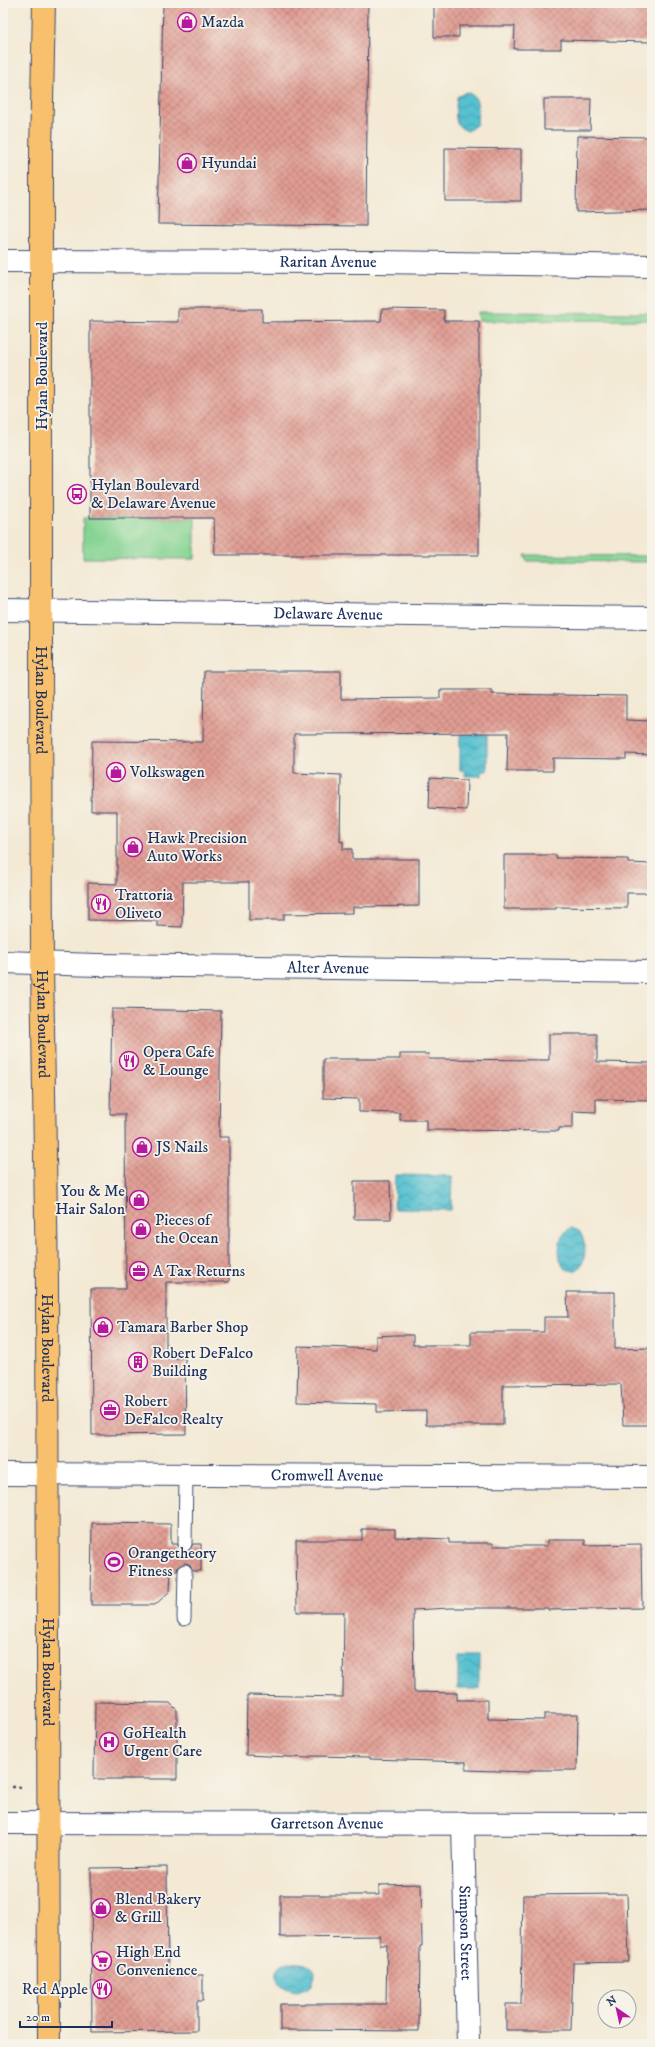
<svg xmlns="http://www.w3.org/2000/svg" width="655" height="2047" font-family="'IM FELL DW Pica',serif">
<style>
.green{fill:#86d493;stroke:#508278}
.water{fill:url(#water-waves);stroke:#387897}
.building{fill:url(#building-cross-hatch)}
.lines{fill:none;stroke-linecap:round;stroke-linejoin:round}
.service-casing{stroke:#3b4b70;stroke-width:15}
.minor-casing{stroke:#3b4b70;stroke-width:24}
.primary-casing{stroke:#3b4b70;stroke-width:24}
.path{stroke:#3b4b70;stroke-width:2.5;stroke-dasharray:3 3;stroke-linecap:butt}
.service{stroke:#fff;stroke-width:13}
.minor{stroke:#fff;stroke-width:22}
.primary{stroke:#f8bf6c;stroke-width:22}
.labels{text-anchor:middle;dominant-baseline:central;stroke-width:3.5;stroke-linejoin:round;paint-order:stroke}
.poi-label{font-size:16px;fill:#1b2f5e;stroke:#f7f3e8;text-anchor:start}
.street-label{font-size:16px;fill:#1b2f5e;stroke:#f7f3e8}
</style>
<defs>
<pattern id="water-waves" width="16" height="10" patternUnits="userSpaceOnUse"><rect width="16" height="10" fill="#56c1d0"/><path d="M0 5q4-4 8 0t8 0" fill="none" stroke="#469dac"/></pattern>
<pattern id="building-cross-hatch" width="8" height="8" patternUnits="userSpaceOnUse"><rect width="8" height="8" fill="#e19d93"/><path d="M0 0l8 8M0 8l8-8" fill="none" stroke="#b6807b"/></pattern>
</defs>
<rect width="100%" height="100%" fill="#f7f3e8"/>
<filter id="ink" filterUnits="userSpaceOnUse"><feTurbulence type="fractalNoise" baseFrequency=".025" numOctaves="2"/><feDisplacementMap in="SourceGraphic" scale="8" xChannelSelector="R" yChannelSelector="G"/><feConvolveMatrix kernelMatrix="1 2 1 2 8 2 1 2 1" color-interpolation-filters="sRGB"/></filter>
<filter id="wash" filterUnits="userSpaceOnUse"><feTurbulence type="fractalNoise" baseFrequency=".012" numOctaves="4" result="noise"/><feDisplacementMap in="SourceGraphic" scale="16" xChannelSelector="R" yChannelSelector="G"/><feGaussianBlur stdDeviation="0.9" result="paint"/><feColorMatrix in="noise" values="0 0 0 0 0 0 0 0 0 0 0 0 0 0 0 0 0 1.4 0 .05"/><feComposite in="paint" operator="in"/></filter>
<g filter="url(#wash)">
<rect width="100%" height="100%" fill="#f3e9d4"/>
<!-- green -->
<g class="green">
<path d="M478 312 652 313V320L479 321Z"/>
<path d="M83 518H195V559L83 558Z"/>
<path d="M525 555 652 556V562L527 561Z"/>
</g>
<!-- water -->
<g class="water">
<path d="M466 92C482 97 477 110 477 124L468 131C451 126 456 111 457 97Z"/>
<path d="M460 735H487V771H481V776H465V771L460 770Z"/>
<path d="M395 1175 452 1176 451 1210 394 1209Z"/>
<path d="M571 1228 579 1231C587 1241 588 1266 574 1271L565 1269C556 1259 557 1233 571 1228Z"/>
<rect x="458" y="1657" width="21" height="32"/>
<path d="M288 1962C300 1963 312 1962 315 1975L312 1985C290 2004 258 1971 288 1962Z"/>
</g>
<g id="blocks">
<!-- building -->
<g class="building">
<path d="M163 3H368L366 226 158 224Z"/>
<path d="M434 3 611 5V3H652V42L561 40V49H514L515 26H459V37H434Z"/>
<path d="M544 99H591L590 130H544Z"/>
<path d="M577 136 652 137V210L576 212Z"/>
<path d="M445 148 521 149V201H445Z"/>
<path d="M178 309H262V322L381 321 382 309 444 310V321H479V555H215L214 518H90V321L178 322Z"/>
<path d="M204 671H341V699L440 698V690H492V694L626 696V720L652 721V755L626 754V759L553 758V771H507L508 733 294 734V773L341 775 340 842 343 841V849H352V859H419V906L353 907V913L284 914V920H249V882H183L182 927 157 926V921L88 920V883L117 884V811H91L92 741 203 742Z"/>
<path d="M430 778 467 780 466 810 429 808Z"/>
<path d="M504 855H556V858L628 859V863L652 864V893H627V908L556 907V909H504Z"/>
<path d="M112 1009 221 1011 219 1137H229V1282H166V1358H185L186 1434 92 1435 91 1289H126L125 1114H110Z"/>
<path d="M549 1034H597V1062L652 1063V1100L596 1099V1112L573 1111V1128H559V1131L426 1130V1120H400V1113L359 1112V1099L323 1098V1059H400V1054H429L428 1059 549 1060Z"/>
<path d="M354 1181H390L391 1219H354Z"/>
<path d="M567 1292H615V1349L652 1348V1425H623L621 1384 503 1385V1425H426V1411L377 1412V1404L297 1402 298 1346 376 1349V1336L396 1335H413V1345H471V1332H544V1317H568Z"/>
<path d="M92 1523 171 1524V1544H177L181 1551H189L193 1544H201V1571H193L189 1564 185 1563 178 1567 177 1571H171L170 1591 155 1605H91Z"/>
<path d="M362 1529H395V1537L449 1539V1543H493V1546H547V1540H585V1545L641 1544 642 1608 548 1610V1608H450L413 1610 414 1692 457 1693V1700H488V1719L544 1720V1714H578L577 1770H529V1772L466 1770V1762L370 1759V1757L310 1756V1758L246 1755 247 1695 343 1697 344 1612H297L296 1540H362Z"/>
<path d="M95 1702 170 1703 177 1710V1779H94Z"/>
<path d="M167 1867 168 1975H203V2001H197V2031L92 2032 91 1868Z"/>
<path d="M421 1884 422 1946H420L419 2031 280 2030V2004H386L387 1945H380V1936L280 1937V1895H379V1885Z"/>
<path d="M627 1894 629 1962 573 1963 571 2030H506V2004H521L523 1895Z"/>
</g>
</g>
</g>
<g filter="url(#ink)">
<use href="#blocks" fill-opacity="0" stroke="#3b4b70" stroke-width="1"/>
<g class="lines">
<defs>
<g id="service">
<path d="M185 1544 186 1475"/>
<path d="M184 1619 185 1571"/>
</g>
<g id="minor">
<path id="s1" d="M3 261 377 262 652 266"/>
<path id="s2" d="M3 610 652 618"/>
<path id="s3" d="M3 962 97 965 652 972"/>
<path id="s4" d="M3 1474 652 1477"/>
<path id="s5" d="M3 1823 652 1824"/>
<path id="s6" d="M463 1823 468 2044"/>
</g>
<g id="primary">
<path id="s7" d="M44 3 41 152V663L42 963 47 1282 49 2044"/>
</g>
</defs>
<!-- service casing -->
<use href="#service" class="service-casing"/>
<!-- minor casing -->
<use href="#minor" class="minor-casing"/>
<!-- primary casing -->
<use href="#primary" class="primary-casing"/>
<!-- path -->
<path class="path" d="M12 1787H22"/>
<!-- service -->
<use href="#service" class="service"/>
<!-- minor -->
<use href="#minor" class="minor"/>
<!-- primary -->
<use href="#primary" class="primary"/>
</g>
</g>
<!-- icons -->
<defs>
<symbol id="shop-ring" viewBox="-11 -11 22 22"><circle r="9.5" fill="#f7f3e8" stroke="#b5179e" stroke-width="1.5"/><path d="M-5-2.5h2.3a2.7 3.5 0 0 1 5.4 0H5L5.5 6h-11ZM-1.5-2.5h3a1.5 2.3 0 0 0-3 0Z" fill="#b5179e"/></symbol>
<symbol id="bus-ring" viewBox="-11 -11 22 22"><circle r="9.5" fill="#f7f3e8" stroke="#b5179e" stroke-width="1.5"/><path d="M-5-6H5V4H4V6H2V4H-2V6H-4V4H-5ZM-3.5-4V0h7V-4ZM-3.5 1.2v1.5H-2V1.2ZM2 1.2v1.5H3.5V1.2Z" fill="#b5179e"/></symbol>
<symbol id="restaurant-ring" viewBox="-11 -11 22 22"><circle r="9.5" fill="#f7f3e8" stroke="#b5179e" stroke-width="1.5"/><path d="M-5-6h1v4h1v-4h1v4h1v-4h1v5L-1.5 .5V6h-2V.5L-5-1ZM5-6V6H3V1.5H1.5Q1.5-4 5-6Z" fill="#b5179e"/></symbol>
<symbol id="office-ring" viewBox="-11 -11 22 22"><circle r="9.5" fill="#f7f3e8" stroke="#b5179e" stroke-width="1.5"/><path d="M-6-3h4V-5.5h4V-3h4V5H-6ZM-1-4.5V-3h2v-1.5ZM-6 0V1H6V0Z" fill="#b5179e"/></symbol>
<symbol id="building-ring" viewBox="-11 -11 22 22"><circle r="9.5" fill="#f7f3e8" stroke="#b5179e" stroke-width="1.5"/><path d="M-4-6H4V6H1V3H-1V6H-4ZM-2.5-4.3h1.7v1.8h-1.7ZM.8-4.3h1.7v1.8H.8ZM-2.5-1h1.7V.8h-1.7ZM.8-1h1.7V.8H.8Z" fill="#b5179e"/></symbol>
<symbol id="stadium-ring" viewBox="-11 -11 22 22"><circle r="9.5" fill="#f7f3e8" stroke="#b5179e" stroke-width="1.5"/><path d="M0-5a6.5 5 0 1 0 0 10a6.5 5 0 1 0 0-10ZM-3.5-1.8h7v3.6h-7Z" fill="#b5179e"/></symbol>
<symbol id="hospital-ring" viewBox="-11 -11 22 22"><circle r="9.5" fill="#f7f3e8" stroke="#b5179e" stroke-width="1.5"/><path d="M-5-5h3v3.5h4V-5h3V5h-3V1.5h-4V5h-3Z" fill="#b5179e"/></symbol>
<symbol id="supermarket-ring" viewBox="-11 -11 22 22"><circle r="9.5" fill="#f7f3e8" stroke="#b5179e" stroke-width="1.5"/><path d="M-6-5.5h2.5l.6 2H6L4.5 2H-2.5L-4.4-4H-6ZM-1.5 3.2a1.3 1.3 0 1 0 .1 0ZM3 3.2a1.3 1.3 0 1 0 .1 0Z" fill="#b5179e"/></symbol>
</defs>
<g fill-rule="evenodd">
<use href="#shop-ring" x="176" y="11" width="22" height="22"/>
<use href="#shop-ring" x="176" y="152" width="22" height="22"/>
<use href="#bus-ring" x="66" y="483" width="22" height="22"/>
<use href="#shop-ring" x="105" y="761" width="22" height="22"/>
<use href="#shop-ring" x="122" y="836" width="22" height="22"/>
<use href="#restaurant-ring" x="90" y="893" width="22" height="22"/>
<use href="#restaurant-ring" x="118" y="1050" width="22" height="22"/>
<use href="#shop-ring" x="131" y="1136" width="22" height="22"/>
<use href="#shop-ring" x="128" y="1189" width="22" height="22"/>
<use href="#shop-ring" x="130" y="1218" width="22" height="22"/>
<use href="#office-ring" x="128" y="1260" width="22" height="22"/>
<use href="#shop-ring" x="92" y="1316" width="22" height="22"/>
<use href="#building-ring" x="127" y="1351" width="22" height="22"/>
<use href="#office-ring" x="99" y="1399" width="22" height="22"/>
<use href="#stadium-ring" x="103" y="1551" width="22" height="22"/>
<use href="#hospital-ring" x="98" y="1731" width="22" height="22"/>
<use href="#shop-ring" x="90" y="1897" width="22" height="22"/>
<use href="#supermarket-ring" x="91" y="1950" width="22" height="22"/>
<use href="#restaurant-ring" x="91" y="1978" width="22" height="22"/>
</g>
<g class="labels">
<!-- poi labels -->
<g class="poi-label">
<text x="201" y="22">Mazda</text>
<text x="201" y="163">Hyundai</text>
<text x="91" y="485">Hylan Boulevard<tspan x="91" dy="18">&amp; Delaware Avenue</tspan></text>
<text x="130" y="772">Volkswagen</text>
<text x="147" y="838">Hawk Precision<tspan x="147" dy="18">Auto Works</tspan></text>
<text x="115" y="895">Trattoria<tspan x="115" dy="18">Oliveto</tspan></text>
<text x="143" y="1052">Opera Cafe<tspan x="143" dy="18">&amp; Lounge</tspan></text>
<text x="156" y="1147">JS Nails</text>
<text x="125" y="1191" text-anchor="end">You &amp; Me<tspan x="125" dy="18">Hair Salon</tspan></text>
<text x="155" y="1220">Pieces of<tspan x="155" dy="18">the Ocean</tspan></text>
<text x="153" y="1271">A Tax Returns</text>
<text x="117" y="1327">Tamara Barber Shop</text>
<text x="152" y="1353">Robert DeFalco<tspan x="152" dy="18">Building</tspan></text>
<text x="124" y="1401">Robert<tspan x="124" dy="18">DeFalco Realty</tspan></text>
<text x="128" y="1553">Orangetheory<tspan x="128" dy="18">Fitness</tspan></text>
<text x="123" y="1733">GoHealth<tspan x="123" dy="18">Urgent Care</tspan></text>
<text x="115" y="1899">Blend Bakery<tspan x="115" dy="18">&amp; Grill</tspan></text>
<text x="116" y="1952">High End<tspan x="116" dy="18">Convenience</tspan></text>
<text x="88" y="1989" text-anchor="end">Red Apple</text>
</g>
<!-- street labels -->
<g class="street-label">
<text stroke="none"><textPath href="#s1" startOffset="325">Raritan Avenue</textPath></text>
<text transform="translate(42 376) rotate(-90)">Hylan Boulevard</text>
<text stroke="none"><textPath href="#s2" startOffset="325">Delaware Avenue</textPath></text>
<text stroke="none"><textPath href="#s7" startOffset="697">Hylan Boulevard</textPath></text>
<text stroke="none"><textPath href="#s3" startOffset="325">Alter Avenue</textPath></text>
<text stroke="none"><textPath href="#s7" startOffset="1021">Hylan Boulevard</textPath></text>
<text stroke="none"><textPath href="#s7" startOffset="1345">Hylan Boulevard</textPath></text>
<text stroke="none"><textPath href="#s4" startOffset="324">Cromwell Avenue</textPath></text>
<text stroke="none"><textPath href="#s7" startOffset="1669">Hylan Boulevard</textPath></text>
<text stroke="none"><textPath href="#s5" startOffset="324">Garretson Avenue</textPath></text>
<text stroke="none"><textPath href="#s6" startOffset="110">Simpson Street</textPath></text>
</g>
</g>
<!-- margin -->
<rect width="655" height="2047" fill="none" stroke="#f7f3e8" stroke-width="16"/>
<!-- north arrow -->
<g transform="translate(617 2009) rotate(326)"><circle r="19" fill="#f7f3e8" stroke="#9fa5b1"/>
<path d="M0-3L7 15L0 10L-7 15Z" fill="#b5179e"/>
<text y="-6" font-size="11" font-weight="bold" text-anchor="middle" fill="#1b2f5e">N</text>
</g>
<!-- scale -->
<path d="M20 2021v6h92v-6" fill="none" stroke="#1b2f5e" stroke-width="2"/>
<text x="26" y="2021" font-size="12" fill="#1b2f5e" stroke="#f7f3e8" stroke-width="3" paint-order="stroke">20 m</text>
</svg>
